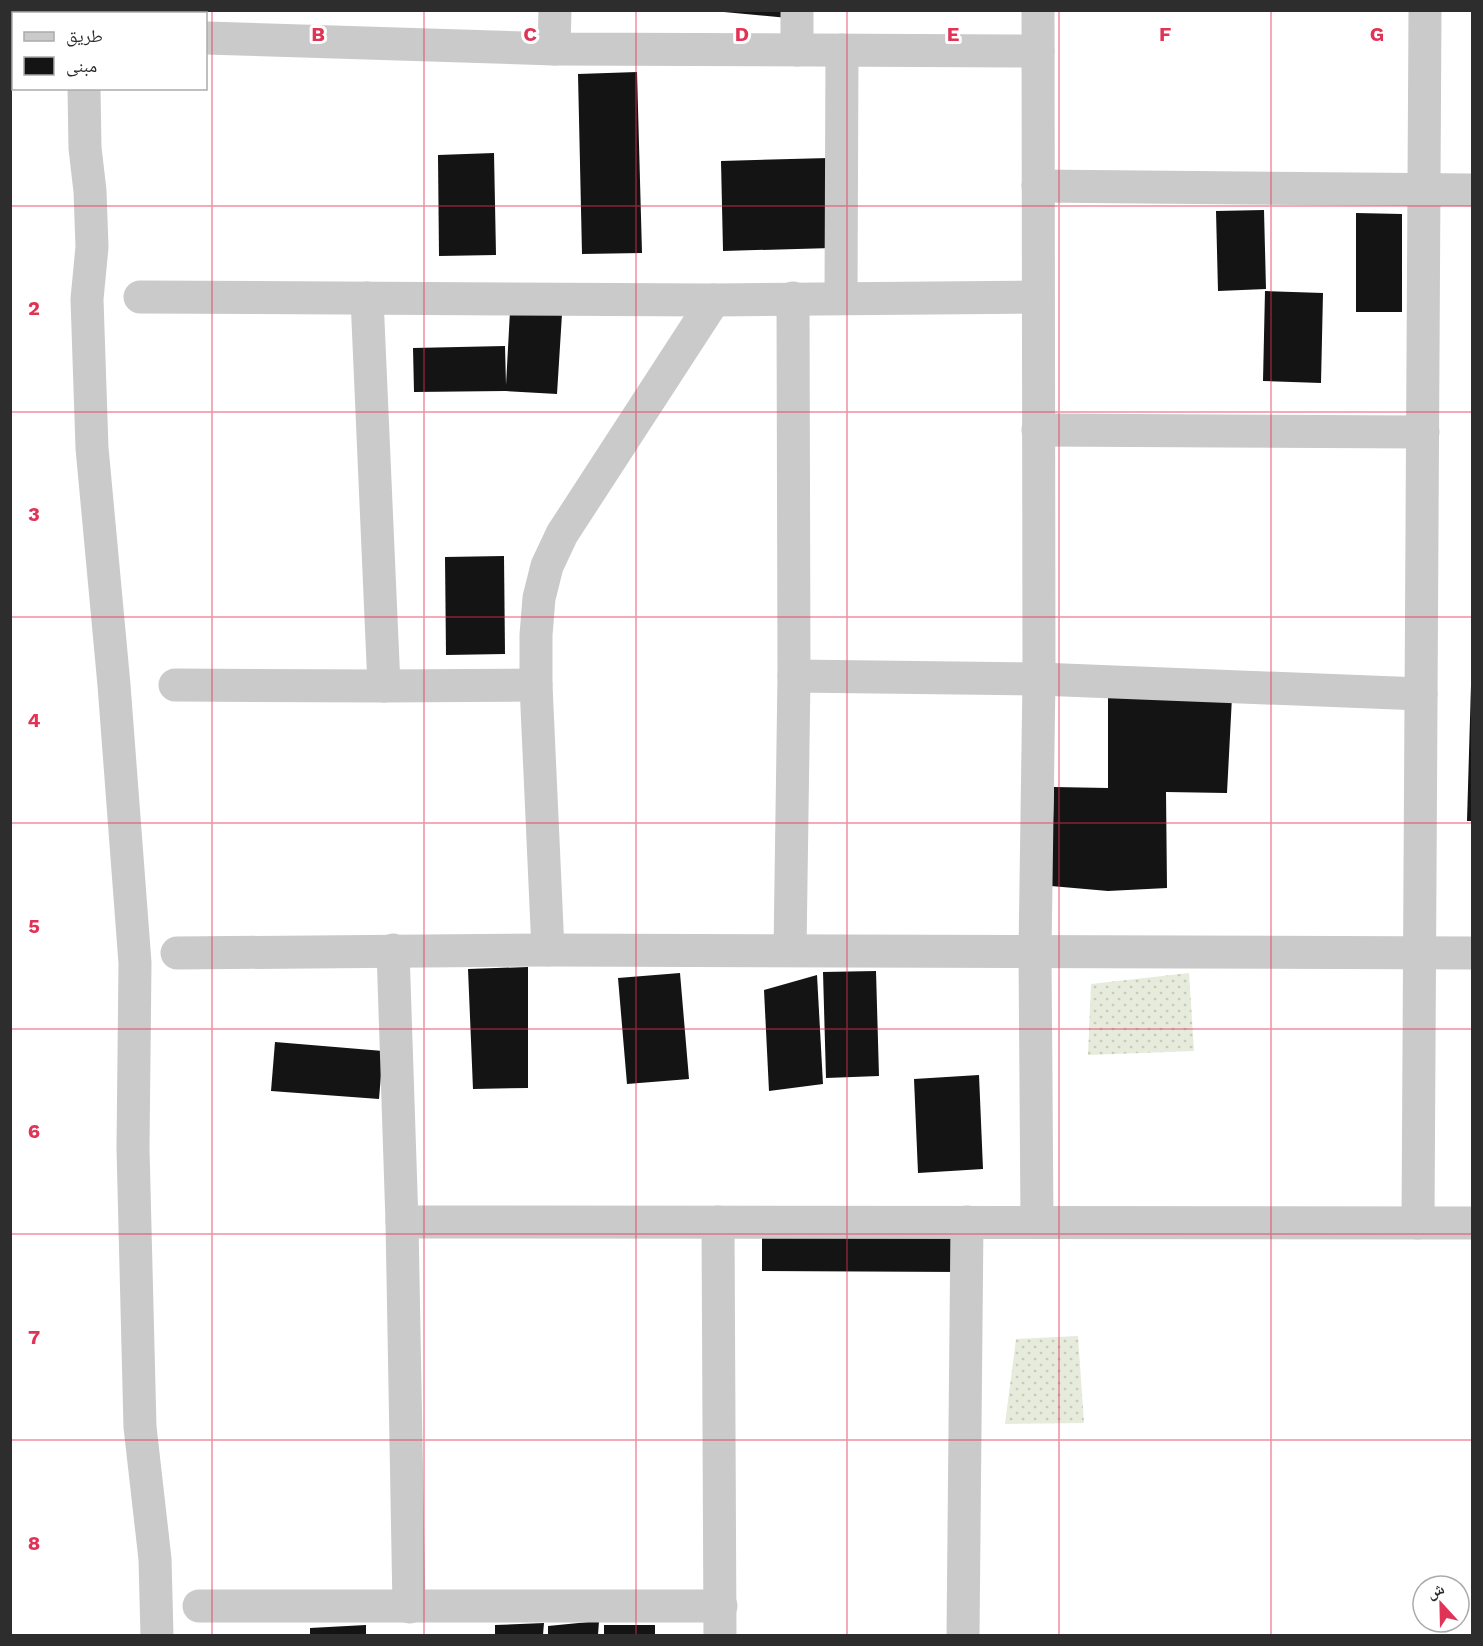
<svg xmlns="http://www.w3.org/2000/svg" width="1483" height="1646" font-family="'Work Sans','Noto Naskh Arabic',sans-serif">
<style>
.grass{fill:url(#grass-dots)}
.building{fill:#141414}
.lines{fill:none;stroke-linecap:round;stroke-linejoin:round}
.street{stroke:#cacaca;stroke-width:33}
.grid{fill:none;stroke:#e13355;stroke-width:1.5;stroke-opacity:0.55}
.grid-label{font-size:20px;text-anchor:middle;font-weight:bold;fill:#e13355;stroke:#fff;stroke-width:6;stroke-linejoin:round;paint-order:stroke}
</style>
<defs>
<pattern id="grass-dots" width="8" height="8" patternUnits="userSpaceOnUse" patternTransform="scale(1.5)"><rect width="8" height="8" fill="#e6ebdb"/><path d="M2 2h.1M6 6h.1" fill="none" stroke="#c6cabc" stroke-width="1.8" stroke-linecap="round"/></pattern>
</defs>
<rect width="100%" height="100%" fill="#fff"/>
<!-- grass -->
<g class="grass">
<path d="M1189 973 1194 1051 1088 1055 1091 984Z"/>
<path d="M1078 1336 1084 1423 1005 1424 1016 1339Z"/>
</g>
<!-- building -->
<g class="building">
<path d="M724 10H788V18L724 12Z"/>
<path d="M637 72 642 253 582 254 578 74Z"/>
<path d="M494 153 496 255 439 256 438 155Z"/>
<path d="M829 158 832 248 723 251 721 161Z"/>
<path d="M1264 210 1266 289 1218 291 1216 211Z"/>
<path d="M1356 213 1402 214V312H1356Z"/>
<path d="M1265 291 1323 293 1321 383 1263 381Z"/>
<path d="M510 311 562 314 557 394 505 391 414 392 413 348 505 346 506 385Z"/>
<path d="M504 556 505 654 446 655 445 557Z"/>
<path d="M1471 685H1472V821H1467Z"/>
<path d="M1108 694 1232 697 1227 793 1166 792 1167 888 1108 891 1051 886 1054 787 1108 788Z"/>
<path d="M528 967V1088L473 1089 468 969Z"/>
<path d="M876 971 879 1076 826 1078 823 972Z"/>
<path d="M680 973 689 1079 627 1084 618 978Z"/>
<path d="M817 975 823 1084 769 1091 764 990Z"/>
<path d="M275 1042 383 1051 379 1099 271 1091Z"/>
<path d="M979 1075 983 1169 918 1173 914 1079Z"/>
<path d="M762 1232H962V1272L762 1271Z"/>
<path d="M599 1621 598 1635H548V1626Z"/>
<path d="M544 1623 543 1635H495V1625Z"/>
<path d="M366 1625V1635H310V1628Z"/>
<rect x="604" y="1625" width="51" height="10"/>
</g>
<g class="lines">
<!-- street -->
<g class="street">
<path d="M89 14V10"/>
<path d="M206 38 554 49 1038 51"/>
<path d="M554 49 555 10"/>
<path d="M797 50V10"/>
<path d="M84 88 85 148 90 191 92 247 87 299 92 448 114 685 135 963 133 1148 140 1427 155 1559 157 1636"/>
<path d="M1038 186 1472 190"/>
<path d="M140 297 714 300 1038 297"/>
<path d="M367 298 384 686"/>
<path d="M841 298 842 50"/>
<path d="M1038 430 1423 432"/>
<path d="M794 676 1039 679 1421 694"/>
<path d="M175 685 384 686 536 685"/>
<path d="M393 950 402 1222 409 1607"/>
<path d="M548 950 536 685V635L539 598 547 566 562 534 714 300"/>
<path d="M790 950 794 676 793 298"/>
<path d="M177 953 548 950 1472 953"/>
<path d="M402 1222 1472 1223"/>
<path d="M718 1222 720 1636"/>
<path d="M1037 1222 1035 952 1039 679 1038 10"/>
<path d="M1418 1223 1425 10"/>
<path d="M199 1606H721"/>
<path d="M963 1636 967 1222"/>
</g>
</g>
<!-- grid -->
<path class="grid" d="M212 10V1636M424 10V1636M636 10V1636M847 10V1636M1059 10V1636M1271 10V1636M10 206H1472M10 412H1472M10 617H1472M10 823H1472M10 1029H1472M10 1234H1472M10 1440H1472"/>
<g class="grid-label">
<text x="318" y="41">B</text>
<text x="530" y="41">C</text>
<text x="742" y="41">D</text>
<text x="953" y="41">E</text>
<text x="1165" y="41">F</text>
<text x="1377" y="41">G</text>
<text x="34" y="315">2</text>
<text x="34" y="521">3</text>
<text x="34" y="727">4</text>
<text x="34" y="933">5</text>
<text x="34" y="1138">6</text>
<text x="34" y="1344">7</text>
<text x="34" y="1550">8</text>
</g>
<!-- border -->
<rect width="1483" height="1646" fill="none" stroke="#2d2d2d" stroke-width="24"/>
<!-- legend -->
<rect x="12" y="12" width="195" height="78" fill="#ffffff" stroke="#ababab" stroke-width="1.5"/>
<rect x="24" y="32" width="30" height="9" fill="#cacaca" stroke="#ababab" stroke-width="1.5"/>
<text x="66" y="42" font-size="18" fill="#2d2d2d">طريق</text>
<rect x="24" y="57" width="30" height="18" fill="#141414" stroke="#ababab" stroke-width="1.5"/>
<text x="66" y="72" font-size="18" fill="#2d2d2d">مبنى</text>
<!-- north arrow -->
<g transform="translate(1441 1604) rotate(338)"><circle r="28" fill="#ffffff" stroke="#ababab" stroke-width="1.5"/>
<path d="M0-4.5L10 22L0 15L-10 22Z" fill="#e13355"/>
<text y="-9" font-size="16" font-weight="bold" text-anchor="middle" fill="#2d2d2d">ش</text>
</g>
</svg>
